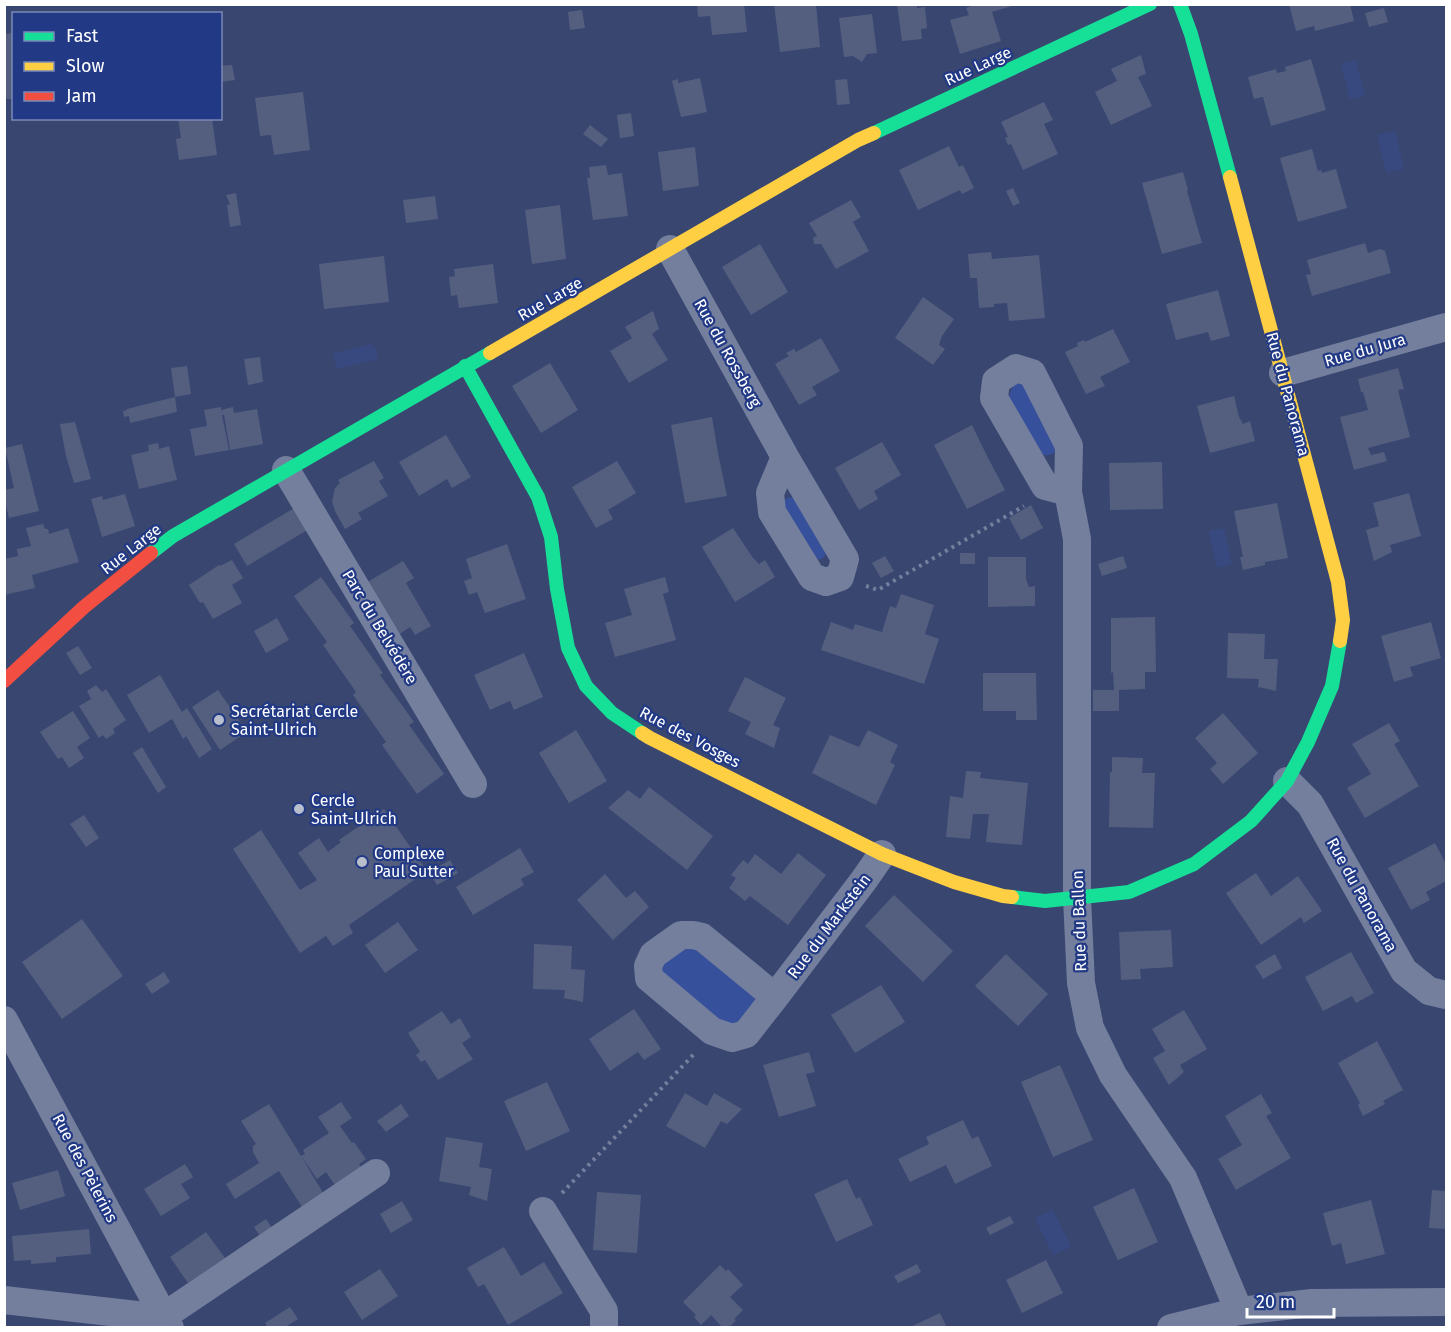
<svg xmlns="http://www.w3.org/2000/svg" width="1451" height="1332" font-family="'Fira Sans',sans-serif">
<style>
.green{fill:#36509c}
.water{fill:#384980}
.building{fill:#545f80}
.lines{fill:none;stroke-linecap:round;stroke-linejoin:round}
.path{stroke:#747e9d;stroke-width:4;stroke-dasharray:3 4.5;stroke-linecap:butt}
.street{stroke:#747e9d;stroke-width:28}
.fast{stroke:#16e098;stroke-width:14}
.slow{stroke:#ffcf43;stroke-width:14}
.jam{stroke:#f24e42;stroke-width:14}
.poi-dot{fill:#b9becd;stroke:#223a86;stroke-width:2}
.labels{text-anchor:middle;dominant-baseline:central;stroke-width:4.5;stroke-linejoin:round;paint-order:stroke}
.street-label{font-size:16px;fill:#fff;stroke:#223a86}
.poi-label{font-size:16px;fill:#fff;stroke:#223a86;text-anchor:start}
</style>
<rect width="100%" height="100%" fill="#384670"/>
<!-- green -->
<g class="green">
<path d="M1026 381 1061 443C1056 452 1050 459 1040 453L1009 397C1011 386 1016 382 1026 381Z"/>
<path d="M789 497 794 498 826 554 823 558 818 560 782 504 785 500Z"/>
<path d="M691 947 755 993V1001L738 1022 724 1025 664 974 662 970 664 958Z"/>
</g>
<!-- water -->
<g class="water">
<path d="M1356 60 1365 96 1350 100 1341 64Z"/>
<path d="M1395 131 1404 169 1386 173 1377 135Z"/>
<path d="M370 344 374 346 377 351V358L375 360 337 369 333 354Z"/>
<path d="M1224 528 1232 564 1217 568 1209 531Z"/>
<path d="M1053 1210 1071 1247 1053 1255 1035 1218Z"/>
</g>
<!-- building -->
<g class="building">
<path d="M697 4H744L747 32 712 35 710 16 698 17Z"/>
<path d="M774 4H816L820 47 780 52Z"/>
<path d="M897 4H917V8L925 7 927 28 921 29 922 39 902 41Z"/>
<path d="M976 4 1015 5 992 12 1001 41 960 54 950 20 969 15 966 8Z"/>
<path d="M1289 4H1350L1354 21 1315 31 1314 26 1296 31Z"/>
<path d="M1384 8 1388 22 1369 27 1365 13Z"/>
<path d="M582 10 585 28 570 30 568 12Z"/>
<path d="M872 14 877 53 867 54 862 62 853 56 844 57 839 18Z"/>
<path d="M14 33V99H4V34Z"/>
<path d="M1141 55 1146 74 1138 77 1152 106 1111 125 1095 92 1117 81 1111 69Z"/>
<path d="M1311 59 1326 110 1271 126 1263 97 1254 99 1248 77 1276 69 1277 73 1286 71 1285 67Z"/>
<path d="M232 65 235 80 221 82 220 66Z"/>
<path d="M700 78 707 112 681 117 672 81 678 79V83Z"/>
<path d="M847 79 850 104 837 105 835 80Z"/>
<path d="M303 92 310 150 274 155 271 135 260 136 255 98Z"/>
<path d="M1044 102 1053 120 1044 124 1058 154 1023 170 1011 144 1008 145 1005 138 1008 137 1001 122Z"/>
<path d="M631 113 634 136 620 138 617 115Z"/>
<path d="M178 118H212L217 155 179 160 176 139 181 138Z"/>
<path d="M590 125 608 139 601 147 583 134Z"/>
<path d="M949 146 959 167 963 165 974 188 962 194 960 190 918 210 899 170Z"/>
<path d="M695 147 699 186 663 191 658 152Z"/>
<path d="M1312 149 1318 171 1321 170 1322 173 1336 169 1347 208 1298 222 1280 158Z"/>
<path d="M606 165 608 175 622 173 628 216 593 220 587 178H590L589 167Z"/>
<path d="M1183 172 1188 190 1187 191 1202 243 1162 254 1142 183Z"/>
<path d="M1013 188 1020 203 1013 206 1006 191Z"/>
<path d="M236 193 241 225 230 227 227 205 230 204 226 195Z"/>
<path d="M435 196 438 219 406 223 403 200Z"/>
<path d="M851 200 861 217 853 222 869 251 836 269 821 244H814L813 238 817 236 809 223Z"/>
<path d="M560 205 566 259 532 264 525 210Z"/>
<path d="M1365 243 1368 253 1380 249 1385 251 1391 273 1312 296 1306 275 1311 274 1307 260Z"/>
<path d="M760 244 788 292 751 315 722 267Z"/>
<path d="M991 252 992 259 1039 255 1045 318 1009 321 1007 303 994 304V307L979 308 977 278H970L968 254Z"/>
<path d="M384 256 389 302 324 309 319 264Z"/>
<path d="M493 264 498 303 459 308 457 295 451 296 449 277 455 276 454 269Z"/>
<path d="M1218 290 1230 336 1211 341 1208 332 1176 340 1166 304Z"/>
<path d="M923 297 954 319 942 336 939 345 945 349 933 365 895 338Z"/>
<path d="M653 311 659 329 652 334 668 360 629 383 610 351 632 338 625 327Z"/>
<path d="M1113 329 1130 362 1100 377 1105 386 1086 394 1065 352 1078 346 1077 343 1084 340 1085 342Z"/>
<path d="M821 338 840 371 812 387 817 395 799 405 775 364 789 356 786 353 794 349 796 352Z"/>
<path d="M260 357 263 382 248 385 244 359Z"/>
<path d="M550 363 578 410 541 433 512 386Z"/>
<path d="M187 366 191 394 175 397 171 368Z"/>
<path d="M1398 368 1404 389 1398 390 1410 437 1368 448 1371 455 1384 452 1387 461 1354 470 1340 417 1368 410 1363 392H1361L1358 379Z"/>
<path d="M1234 396 1239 417 1243 424 1250 421 1255 441 1210 453 1197 406Z"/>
<path d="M175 397 177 412 130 423 129 416 124 417 123 411 127 410V409Z"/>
<path d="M221 407V410L233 407 234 413 257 409 263 444 230 450 224 415H222L229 450 195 456 190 429 207 426 204 410Z"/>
<path d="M712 417 718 453 727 496 685 503 671 425Z"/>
<path d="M75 422 91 479 74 483 66 456 60 424Z"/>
<path d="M972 425 986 454 1005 490 967 509 934 445Z"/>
<path d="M446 435 471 477 452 488 447 479 419 496 399 462Z"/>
<path d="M882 442 901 475 874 491 878 499 859 510 835 468Z"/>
<path d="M158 443 159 449 169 446 177 480 139 489 131 455 149 451 148 445Z"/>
<path d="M22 444 39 511 9 518 4 498V490L14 488 5 448Z"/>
<path d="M374 461 384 478 379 481 388 496 358 513 362 519 345 529 335 511 332 502 335 488 340 483 338 480Z"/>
<path d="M617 461 636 493 608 510 613 519 596 528 572 487Z"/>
<path d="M1162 462 1163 509 1110 510 1109 463Z"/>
<path d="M1409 493 1421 536 1390 545 1392 552 1374 561 1366 530 1379 526 1373 503Z"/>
<path d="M125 494 135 526 102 537 91 499 102 496 103 500Z"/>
<path d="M1277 503 1288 558 1265 562V565L1243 570 1240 557H1243L1234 511Z"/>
<path d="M1031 505 1043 528 1021 540 1009 518Z"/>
<path d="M296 507 309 529 247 566 234 544Z"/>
<path d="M43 524 45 529H48L49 534 68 528 79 562 32 575 35 588 4 595V559L18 556 17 549 31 546 26 528Z"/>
<path d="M733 528 753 558 759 564 765 560 775 577 735 602 702 547Z"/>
<path d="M507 544 526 599 485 613 477 592 469 595 464 581 472 578 466 559Z"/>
<rect x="960" y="553" width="15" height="11"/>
<path d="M885 556 894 571 881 578 872 563Z"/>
<path d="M1123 556 1127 568 1102 576 1098 564Z"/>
<path d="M988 557H1026V579L1029 587 1035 586V606L988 607Z"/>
<path d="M232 560 243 578 232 585 242 603 213 619 203 602 200 603 189 585 219 565 220 566Z"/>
<path d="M403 561 414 578 406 583 431 626 415 635 410 627 395 637 364 584Z"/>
<path d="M321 577 354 623 350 626 383 673 380 675 414 722 409 725 444 774 417 794 382 745 386 742 353 695 356 692 323 645 327 642 294 596Z"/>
<path d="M665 577 669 592 663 594 676 640 615 657 605 623 632 615 624 589Z"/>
<path d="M901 594 934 605 925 634 939 639 924 684 821 650 831 622 853 630 855 624 882 632 890 606 896 608Z"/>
<path d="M1155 617 1156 672H1145V689L1119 690V711H1093V690H1114L1113 672 1111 673V618Z"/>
<path d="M277 618 289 640 266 653 254 631Z"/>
<path d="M1431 622 1441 658 1410 667 1413 676 1394 682 1381 636Z"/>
<path d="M1228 633 1265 634 1264 659H1278L1276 691 1258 687 1259 679 1227 678Z"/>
<path d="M78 646 92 668 80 675 66 653Z"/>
<path d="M524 653 543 697 514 710 510 701 490 710 474 675Z"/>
<path d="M983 673H1036L1037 720H1016V711H983Z"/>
<path d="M160 675 182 712 187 708 212 749 199 758 186 736 183 739 172 719 149 733 127 695Z"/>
<path d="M745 677 786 698 773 725 780 728 774 748 745 734 751 722 728 711Z"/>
<path d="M96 685 102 692 106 689 126 720 113 729 115 733 106 739 103 735 99 738 79 706 91 699 87 691Z"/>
<path d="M218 690 247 732 220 750 192 707Z"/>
<path d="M73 711 90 738 77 747 84 758 69 768 62 757 58 759 40 732Z"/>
<path d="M1223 713 1258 753 1223 784 1210 769 1217 763 1195 738Z"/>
<path d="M1389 723 1400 741 1394 744 1419 786 1365 818 1347 788 1371 774 1352 744Z"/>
<path d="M576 730 607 781 569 803 539 753Z"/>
<path d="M868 730 898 745 890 762 895 765 876 805 812 773 830 735 859 747Z"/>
<path d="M142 747 166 787 158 793 133 753Z"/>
<path d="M1112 757 1143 758 1142 773H1155L1153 828 1109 827 1110 772H1112Z"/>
<path d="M966 771 981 772 980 778 1028 783 1022 845 986 842 989 814H973L970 839 946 837 950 796 963 798Z"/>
<path d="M649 787 713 836 687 870 608 808 628 790 640 799Z"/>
<path d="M384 809 427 871 349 925 353 933 333 946 326 936 300 953 233 849 261 830 300 890 317 880 298 853 319 838 328 852 341 842 339 840Z"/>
<path d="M84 815 99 838 86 847 70 824Z"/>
<path d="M1435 843 1446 864V881L1426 892 1430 900 1411 910 1388 868Z"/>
<path d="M520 848 534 872 521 879 524 885 473 915 456 887Z"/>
<path d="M798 853 826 875 788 925 750 896 745 901 729 888 736 878 731 875 743 860 748 864 755 854 781 874Z"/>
<path d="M450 860 458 873 437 885 433 878 435 876 432 870Z"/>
<path d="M1256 873 1271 896 1298 876 1322 911 1304 923 1301 917 1261 945 1226 893Z"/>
<path d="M605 874 626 898 635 891 649 907 613 940 577 900Z"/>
<path d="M894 895 953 951 923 982 865 926Z"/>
<path d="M82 919 123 976 62 1019 22 962Z"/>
<path d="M398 922 418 950 385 973 365 945Z"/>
<path d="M1171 930 1173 967 1140 969 1141 979 1121 980 1119 932Z"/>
<path d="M534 944 572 946 571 969 585 970 583 1002 564 998 565 990 533 989Z"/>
<path d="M1351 952 1374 993 1356 1003 1352 996 1323 1011 1305 977Z"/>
<path d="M1006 954 1048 994 1018 1026 975 986Z"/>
<path d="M1275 954 1282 968 1263 979 1255 966Z"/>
<path d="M164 972 170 982 152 994 145 984Z"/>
<path d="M881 985 905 1022 855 1053 831 1015Z"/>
<path d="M634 1009 661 1049 644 1060 638 1052 610 1071 589 1039Z"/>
<path d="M1184 1010 1207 1049 1180 1065 1184 1072 1169 1085 1153 1058 1165 1051 1152 1029Z"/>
<path d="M442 1011 451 1024 460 1018 471 1037 462 1043 473 1059 438 1080 425 1060 421 1062 416 1055 420 1052 408 1033Z"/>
<path d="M1377 1041 1403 1090 1383 1101 1385 1104 1363 1116 1358 1105 1360 1103 1338 1063Z"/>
<path d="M809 1052 815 1072 806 1074 816 1106 779 1117 763 1065Z"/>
<path d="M1060 1065 1093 1140 1053 1157 1021 1082Z"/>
<path d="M547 1082 570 1131 526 1151 504 1101Z"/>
<path d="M685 1093 707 1106 714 1093 742 1109 727 1124 721 1121 705 1148 666 1126Z"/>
<path d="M1261 1094 1272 1113 1266 1116 1291 1158 1236 1190 1218 1159 1242 1145 1225 1116Z"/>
<path d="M341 1102 352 1118 340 1126 352 1143 354 1142 366 1159 359 1164 363 1170 337 1188 326 1172 317 1179 301 1156 325 1196 304 1210 279 1171 235 1199 226 1184 259 1163 253 1152V1146L256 1144 241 1121 269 1104 301 1156 305 1154 303 1150 329 1133 318 1117Z"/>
<path d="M401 1104 409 1116 386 1132 377 1121Z"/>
<path d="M963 1120 972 1139 978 1136 992 1166 955 1184 946 1165 910 1182 898 1159 929 1144 926 1137Z"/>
<path d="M446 1137 483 1143 479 1167 492 1169 487 1201 469 1195 471 1187 439 1181Z"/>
<path d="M185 1164 193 1177 181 1184 190 1198 161 1216 144 1189Z"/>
<path d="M58 1170 65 1196 20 1210 12 1183Z"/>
<path d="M847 1179 856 1199 860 1197 873 1225 836 1242 814 1194Z"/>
<path d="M1134 1188 1158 1242 1118 1260 1093 1207Z"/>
<path d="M1432 1190 1446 1191V1229L1429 1228Z"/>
<path d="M597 1192 641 1195 637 1253 593 1250Z"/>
<path d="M1371 1200 1385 1254 1346 1264 1341 1243 1332 1246 1323 1213Z"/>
<path d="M402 1201 413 1220 391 1233 380 1214Z"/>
<path d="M1010 1216 1014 1223 990 1235 986 1228Z"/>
<path d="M266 1219 274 1231 262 1239 254 1227Z"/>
<path d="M89 1229 91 1254 56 1257V1262L31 1264V1260L14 1261 12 1236Z"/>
<path d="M206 1232 225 1258 188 1283 170 1257Z"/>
<path d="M504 1247 521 1276 544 1262 563 1293 508 1325 484 1284 478 1287 467 1268Z"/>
<path d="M1046 1260 1063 1293 1022 1313 1006 1280Z"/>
<path d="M917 1264 921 1272 898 1283 894 1276Z"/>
<path d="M720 1265 726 1271 728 1269 743 1285 730 1297 743 1310 734 1319 736 1320 729 1328H723L711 1315 701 1325 694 1317 696 1315 683 1302Z"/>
<path d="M380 1269 398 1296 362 1320 344 1292Z"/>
<path d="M290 1307 298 1319 284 1328H268L265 1323Z"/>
<path d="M940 1313 947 1328H908Z"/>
</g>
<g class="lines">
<!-- path -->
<g class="path">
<path d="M866 586 878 590 1024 506"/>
<path d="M562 1193 695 1053"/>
</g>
<!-- street -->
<g class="street">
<path d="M670 249 785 457 770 493 772 512 812 577 826 582 840 577 845 559 785 457"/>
<path d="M1283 373 1446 327"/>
<path d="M286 470 473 784"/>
<path d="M1068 492 1045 486 994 398 996 381 1016 368 1032 373 1069 446 1068 492 1077 539V898L1081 983 1090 1028 1113 1075 1183 1178 1239 1311"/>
<path d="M1287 781 1310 804 1404 971 1429 991 1446 995"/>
<path d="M775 997 746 1034 732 1038 712 1031 649 978 648 966 653 955 681 935H693L702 937 775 997 864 880 882 854"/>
<path d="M4 1020 170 1328"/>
<path d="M543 1211 604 1311V1328"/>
<path d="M4 1300 146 1316H164L376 1173"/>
<path d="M1171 1328 1239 1311 1312 1303 1446 1302"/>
</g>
<!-- fast -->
<g class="fast">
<path d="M1180 4 1191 34 1230 177"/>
<path d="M874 133 1150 4"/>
<path d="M465 366 538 497 551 537 557 589 568 648 586 686 612 713 642 733"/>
<path d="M151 553 173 536 490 353"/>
<path d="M1012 897 1045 901 1129 892 1194 864 1251 821 1287 781 1308 742 1332 686 1340 641"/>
</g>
<!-- slow -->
<g class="slow">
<path d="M1230 177 1338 582 1343 620 1340 641"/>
<path d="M490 353 858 140 874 133"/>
<path d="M642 733 650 738 882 854 954 882 1003 896 1012 897"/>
</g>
<!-- jam -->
<path class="jam" d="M4 681 84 607 151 553"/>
</g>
<!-- markers -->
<g class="poi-dot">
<circle cx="219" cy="720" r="6"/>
<circle cx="299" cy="809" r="6"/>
<circle cx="362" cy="862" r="6"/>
</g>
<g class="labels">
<!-- street labels -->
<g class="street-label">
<text transform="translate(978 66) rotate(-25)">Rue Large</text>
<text transform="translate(550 299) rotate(-30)">Rue Large</text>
<text transform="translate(1365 350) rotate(-16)">Rue du Jura</text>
<text transform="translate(728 353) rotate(61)">Rue du Rossberg</text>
<text transform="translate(1288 394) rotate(75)">Rue du Panorama</text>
<text transform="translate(131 549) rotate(-38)">Rue Large</text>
<text transform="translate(380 627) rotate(59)">Parc du Belvédère</text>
<text transform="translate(690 737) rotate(28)">Rue des Vosges</text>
<text transform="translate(1362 895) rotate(61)">Rue du Panorama</text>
<text transform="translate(1079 921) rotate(-92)">Rue du Ballon</text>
<text transform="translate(829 926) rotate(-53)">Rue du Markstein</text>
<text transform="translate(85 1168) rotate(62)">Rue des Pèlerins</text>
</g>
<!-- poi labels -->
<g class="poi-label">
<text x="231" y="711">Secrétariat Cercle<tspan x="231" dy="18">Saint-Ulrich</tspan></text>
<text x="311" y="800">Cercle<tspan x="311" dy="18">Saint-Ulrich</tspan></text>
<text x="374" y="853">Complexe<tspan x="374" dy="18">Paul Sutter</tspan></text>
</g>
</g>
<!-- border -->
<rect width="1451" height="1332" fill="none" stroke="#ffffff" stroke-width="12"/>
<!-- legend -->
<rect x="12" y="12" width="210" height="108" fill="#223a86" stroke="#7a89b6" stroke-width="1.5"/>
<rect x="24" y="32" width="30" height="9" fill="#16e098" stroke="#7a89b6" stroke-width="1.5"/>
<text x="66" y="42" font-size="18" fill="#ffffff">Fast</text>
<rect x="24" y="62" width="30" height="9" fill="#ffcf43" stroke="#7a89b6" stroke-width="1.5"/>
<text x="66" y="72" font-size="18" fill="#ffffff">Slow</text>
<rect x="24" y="92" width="30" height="9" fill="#f24e42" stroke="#7a89b6" stroke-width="1.5"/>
<text x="66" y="102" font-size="18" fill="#ffffff">Jam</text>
<!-- scale -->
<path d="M1247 1308v9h87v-9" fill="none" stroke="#ffffff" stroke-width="3"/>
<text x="1256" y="1308" font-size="18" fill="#ffffff" stroke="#223a86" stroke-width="4.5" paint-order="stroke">20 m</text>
</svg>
